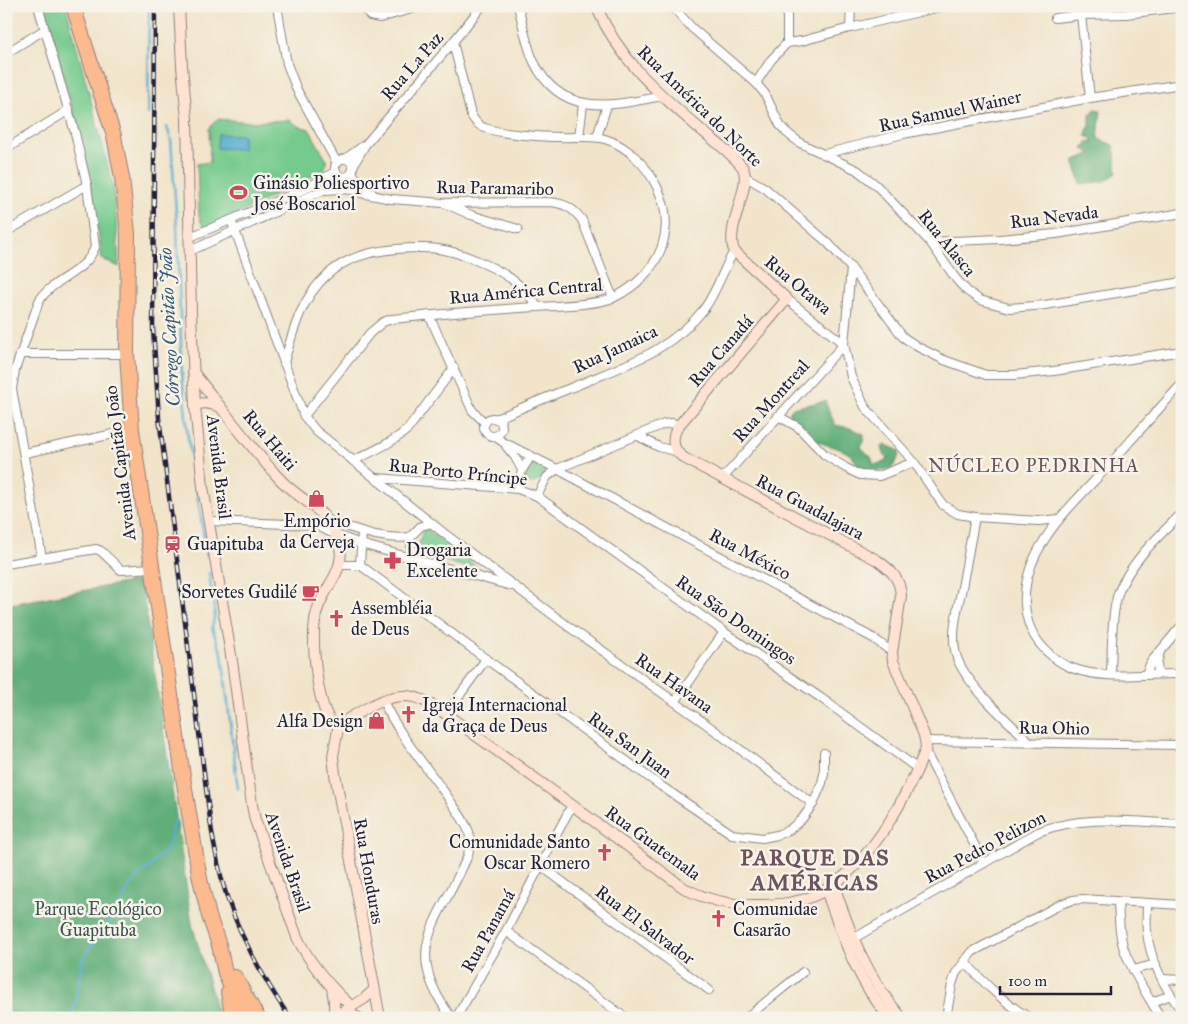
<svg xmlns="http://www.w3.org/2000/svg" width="1188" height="1024" font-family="'IM FELL Great Primer',serif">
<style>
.green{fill:#75ca8d;stroke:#4c7664}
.forest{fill:#60ae78;stroke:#41685a}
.water{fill:#54aed2;stroke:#3b6886}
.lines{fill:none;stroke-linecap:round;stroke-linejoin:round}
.stream{stroke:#54aed2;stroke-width:2.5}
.street-casing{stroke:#8a8382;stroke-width:10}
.secondary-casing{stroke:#8a8382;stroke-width:12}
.highway-casing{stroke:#8a8382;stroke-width:16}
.street{stroke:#fff;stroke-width:8}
.secondary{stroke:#fee3d2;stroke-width:10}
.highway{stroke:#fcba8e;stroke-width:14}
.rail-casing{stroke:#22223b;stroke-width:4.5}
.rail{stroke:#f7f3e8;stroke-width:2.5;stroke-dasharray:8;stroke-linecap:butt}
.labels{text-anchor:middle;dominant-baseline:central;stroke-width:5;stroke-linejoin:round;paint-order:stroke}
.street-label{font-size:18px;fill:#22223b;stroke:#f7f3e8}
.poi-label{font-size:18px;fill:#22223b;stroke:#f7f3e8;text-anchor:start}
.park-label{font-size:18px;fill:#3b5454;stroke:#f7f3e8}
.water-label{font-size:19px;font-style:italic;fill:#365a77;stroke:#f7f3e8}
.neighbourhood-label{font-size:19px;letter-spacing:1px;fill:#6d535d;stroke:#f7f3e8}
.district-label{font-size:22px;font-weight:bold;letter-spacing:1px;fill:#6d535d;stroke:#f7f3e8}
</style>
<rect width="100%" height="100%" fill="#f7f3e8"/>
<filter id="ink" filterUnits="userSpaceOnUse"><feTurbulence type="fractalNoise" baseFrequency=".02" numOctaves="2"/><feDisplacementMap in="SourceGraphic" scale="10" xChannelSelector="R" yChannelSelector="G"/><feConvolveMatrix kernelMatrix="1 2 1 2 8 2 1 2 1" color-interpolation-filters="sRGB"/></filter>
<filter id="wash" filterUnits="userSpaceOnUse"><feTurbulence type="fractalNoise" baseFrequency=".0096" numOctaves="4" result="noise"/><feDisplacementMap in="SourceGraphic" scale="20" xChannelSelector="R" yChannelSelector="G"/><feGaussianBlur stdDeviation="1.12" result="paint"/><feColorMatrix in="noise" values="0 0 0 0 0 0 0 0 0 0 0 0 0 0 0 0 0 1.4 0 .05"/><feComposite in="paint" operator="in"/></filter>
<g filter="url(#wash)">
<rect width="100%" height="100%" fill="#f1e4ca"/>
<!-- green -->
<g class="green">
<path d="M44 6H66L114 189 119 267 102 259C92 173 67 90 44 6Z"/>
<path d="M217 119 251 122 290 120 298 126 309 129 327 161 324 170 210 228C202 227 201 223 199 215L197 164 210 162 209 129Z"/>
<path d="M531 462 541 466 545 471C541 479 537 484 527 483L526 467Z"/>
<path d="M424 527 488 575 422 553 419 543Z"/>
</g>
<!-- forest -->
<g class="forest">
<path d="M1095 109 1101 110 1098 139 1114 145 1117 173 1105 181 1081 184 1073 161 1091 153 1083 149 1088 141 1093 143 1091 138 1086 136 1087 130 1090 126V114Z"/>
<path d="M825 401 835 425 850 428 864 434V439L861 447 871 457 874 465 884 462 888 459 882 452 881 447 886 445 900 451C898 456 897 464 892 467 884 472 868 471 859 469 850 442 825 451 808 435 798 427 800 423 787 417L792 408Z"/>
<path d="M141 580 189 904 192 924 219 1018H6V605Z"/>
</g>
<!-- water -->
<path class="water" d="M218 134 243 135V149L217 148Z"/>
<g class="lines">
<!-- stream -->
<g class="stream">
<path d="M148 114 149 6"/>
<path d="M167 127 171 140 177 226 182 374 188 438 207 555"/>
<path d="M209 573 215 614 212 628 222 654 238 789"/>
<path d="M70 1018C81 998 76 974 85 955 93 940 106 929 115 915 122 903 125 892 134 881 145 869 160 860 168 845 171 836 171 828 176 820"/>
</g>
</g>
</g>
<g filter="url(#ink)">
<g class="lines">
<defs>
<g id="street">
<path d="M38 6 75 133 87 185 95 247C85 274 54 277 39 301L15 370 12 389 42 558"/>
<path d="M277 6 287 64 297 90 337 163"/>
<path d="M364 6 370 16 380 18 422 6"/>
<path d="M518 6C523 24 526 45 534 62 561 118 612 106 662 96"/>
<path d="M672 6 692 28 756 83 765 94 780 125 786 132 800 143 857 170 876 185 930 242 956 279 967 291 980 300 1009 308 1022 307 1045 305 1182 282"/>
<path d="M1055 18 1081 15"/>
<path d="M850 28 851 6"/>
<path d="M787 43V6"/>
<path d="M6 53 44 30"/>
<path d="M756 83 771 60 787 43 802 41 850 28 945 6"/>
<path d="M1090 98 1081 15 1126 14 1182 7"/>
<path d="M579 137 583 104"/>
<path d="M597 137 607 105"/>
<path d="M6 149 69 110"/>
<path d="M824 154 903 134 1090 98 1182 84"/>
<path d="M345 159 363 146"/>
<circle cx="344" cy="168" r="9"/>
<path d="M353 166 365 145 453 42 482 6"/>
<path d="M352 172 360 185 372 193"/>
<path d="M345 177 351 186 361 193 391 199 443 203 549 202C564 203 573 208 582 220L613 298"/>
<path d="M746 177 765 188 828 243 851 268 903 337 918 347 944 360 986 375H1014L1054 371 1182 351"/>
<path d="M325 190 340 189 356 190"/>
<path d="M444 203 471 215 518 229"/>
<path d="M231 220 304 416 316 431 445 534 569 627 706 724 813 804"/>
<path d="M6 232 87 185"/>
<path d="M190 237 305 189 336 171"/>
<path d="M930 242 1000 239 1056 234 1182 213"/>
<path d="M190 251 321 191 344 177"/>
<path d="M851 268 844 344 851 377 865 407 914 462 943 505 958 514 975 517 1039 521 1059 519"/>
<path d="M429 315 472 410 485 423"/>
<path d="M20 354H127"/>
<path d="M284 363C293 331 301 298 327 275 346 257 371 251 397 249 410 248 425 247 438 249 462 252 504 270 521 287 527 293 533 300 538 307"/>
<path d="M1182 384C1158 409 1135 436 1111 463 1076 502 1021 547 1025 605 1026 617 1028 626 1035 637 1043 650 1058 663 1072 668 1106 681 1147 673 1182 674"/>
<path d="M304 416 370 333 383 322 392 319C440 314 488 310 536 307 555 306 599 305 615 297 635 287 653 270 661 249 669 227 667 207 657 187 647 166 628 146 605 139 592 135 575 138 560 137 544 137 499 134 485 128 478 126 475 121 471 115L453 42"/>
<path d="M778 416 798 427 825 455 846 468 860 475 879 476 914 462"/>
<circle cx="493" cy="427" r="9"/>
<path d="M496 419C523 407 550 396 578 385 625 365 671 351 704 309 717 291 723 270 734 251"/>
<path d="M494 436 503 442 557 469 873 638 892 652"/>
<path d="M638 436 659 447 675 451"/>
<path d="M506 446 515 457 522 470"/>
<path d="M25 453 132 430"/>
<path d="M353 461C373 451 392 443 408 429L454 368"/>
<path d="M377 478 518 489 537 496 724 632 821 698 918 769"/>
<path d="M722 479 844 344 787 299"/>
<path d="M518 489 522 470 531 456"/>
<path d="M537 496 547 477 557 469 664 424 672 423 679 425"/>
<path d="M975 517C971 539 967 560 963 582 959 605 949 634 957 658 967 685 1008 722 1030 742"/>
<path d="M328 520C355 529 382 541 410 537L421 526 432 523"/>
<path d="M210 521 315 525 336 535 361 544 511 586"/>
<path d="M410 537 413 558"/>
<path d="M6 564 96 549 101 551 121 570 152 568"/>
<path d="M341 565H360L486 659 661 786 732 834 762 838 777 835 789 830 802 819 813 804 822 783 824 774V753"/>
<path d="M360 565 362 532"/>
<path d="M1146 674 1151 662 1182 625"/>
<path d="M1158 674 1157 663 1160 652"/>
<path d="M1111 675C1112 651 1111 612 1119 591 1132 560 1159 536 1182 513"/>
<path d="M383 701C399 735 425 765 447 796 455 808 464 819 469 832 471 840 470 847 468 855 441 921 398 947 452 1018"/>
<path d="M675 702 724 632"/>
<path d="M446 714 486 659"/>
<path d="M926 741 1182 745"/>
<path d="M925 751 984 863"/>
<path d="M541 866 709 990"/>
<path d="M1118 902C1119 918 1119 937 1125 952 1134 975 1148 997 1161 1018"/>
<path d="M1147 904C1147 913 1146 923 1147 932 1150 960 1165 989 1182 1011"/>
<path d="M506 931 626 1018"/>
<path d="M851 940 1038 832C1083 814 1134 822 1182 824"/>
<path d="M964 961C984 983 1004 1003 1030 1018"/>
<path d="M1133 970 1156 964"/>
<path d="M1162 979 1182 980"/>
<path d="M1152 1002 1171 995"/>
<path d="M456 1018 506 931 572 805"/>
<path d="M746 1018 803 972"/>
<path d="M946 1018 952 984 956 973 972 952 1061 904 1073 900 1082 899 1182 905"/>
</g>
<g id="secondary">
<path d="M179 6 182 66 187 119 191 313 195 406 203 487 232 661 252 805 255 820 297 937C310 964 329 986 351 1006"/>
<path d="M193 372C221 407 247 443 277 476 301 504 330 506 340 548 345 571 323 589 317 611 310 635 316 701 331 722"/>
<path d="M195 406C203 400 213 405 221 407"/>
<path d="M341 723C363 711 388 691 414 697 426 700 436 708 446 714L572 805 684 888C708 901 733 906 761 905 785 905 813 900 833 885 875 855 906 798 925 751L926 746 924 735 893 661 892 652 901 596C900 578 891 570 877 560L684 458C671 449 671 437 679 425L787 299 734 251C725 226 752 187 743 168 732 153 714 141 700 129 656 91 620 61 596 6"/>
<path d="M338 729 333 756 335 774 380 1018"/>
<path d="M834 885C850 934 868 979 902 1018"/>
<path d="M826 890C842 935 857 982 890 1018"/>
<path d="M332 987 334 1002V1012"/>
<path d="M341 1012 348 1013 359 1018"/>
<path d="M333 1018 364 999 374 990"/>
</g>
<g id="highway">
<path d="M73 6 114 136 122 178 128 234 127 354 132 430 184 783 200 879 209 916 219 945 225 973 233 993 246 1018"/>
<path d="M235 977 258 1018"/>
<path d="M228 993 233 1018"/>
</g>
</defs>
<!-- street casing -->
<use href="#street" class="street-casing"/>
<!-- secondary casing -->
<use href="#secondary" class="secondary-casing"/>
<!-- highway casing -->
<use href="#highway" class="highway-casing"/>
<!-- street -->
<use href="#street" class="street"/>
<!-- secondary -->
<use href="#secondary" class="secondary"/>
<!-- highway -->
<use href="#highway" class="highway"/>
<defs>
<path id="rail" d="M155 6 153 328 159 418 208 804C211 831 216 857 223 884 235 928 264 980 290 1018"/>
</defs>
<!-- rail casing -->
<use href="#rail" class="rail-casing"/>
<!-- rail -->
<use href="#rail" class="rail"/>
</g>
</g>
<!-- icons -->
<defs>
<symbol id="stadium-bare" viewBox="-9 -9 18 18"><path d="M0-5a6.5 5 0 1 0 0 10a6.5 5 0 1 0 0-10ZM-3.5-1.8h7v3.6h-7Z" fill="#d1495b" stroke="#f7f3e8" stroke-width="2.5" paint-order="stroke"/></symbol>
<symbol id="shop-bare" viewBox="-9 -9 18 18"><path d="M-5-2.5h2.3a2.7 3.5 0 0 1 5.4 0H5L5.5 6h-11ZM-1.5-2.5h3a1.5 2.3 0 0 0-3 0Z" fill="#d1495b" stroke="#f7f3e8" stroke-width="2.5" paint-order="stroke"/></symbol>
<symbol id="station-bare" viewBox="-9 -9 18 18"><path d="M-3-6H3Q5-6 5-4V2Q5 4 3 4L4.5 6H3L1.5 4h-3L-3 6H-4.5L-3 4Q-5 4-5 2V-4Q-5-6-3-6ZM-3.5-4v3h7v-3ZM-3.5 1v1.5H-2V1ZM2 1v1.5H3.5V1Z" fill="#d1495b" stroke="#f7f3e8" stroke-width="2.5" paint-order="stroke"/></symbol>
<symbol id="pharmacy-bare" viewBox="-9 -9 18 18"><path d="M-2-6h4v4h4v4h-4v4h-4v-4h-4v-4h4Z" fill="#d1495b" stroke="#f7f3e8" stroke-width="2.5" paint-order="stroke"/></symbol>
<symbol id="cafe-bare" viewBox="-9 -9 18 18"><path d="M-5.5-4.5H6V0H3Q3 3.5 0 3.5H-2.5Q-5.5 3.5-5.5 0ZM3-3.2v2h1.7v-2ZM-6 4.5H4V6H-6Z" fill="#d1495b" stroke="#f7f3e8" stroke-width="2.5" paint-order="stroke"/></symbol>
<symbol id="church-bare" viewBox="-9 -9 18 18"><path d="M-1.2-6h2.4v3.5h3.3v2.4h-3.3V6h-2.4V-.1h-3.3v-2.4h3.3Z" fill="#d1495b" stroke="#f7f3e8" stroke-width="2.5" paint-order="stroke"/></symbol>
</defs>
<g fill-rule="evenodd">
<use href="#stadium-bare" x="226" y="180" width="25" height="25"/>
<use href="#shop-bare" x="304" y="486" width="25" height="25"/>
<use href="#station-bare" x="160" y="532" width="25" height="25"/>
<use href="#pharmacy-bare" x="380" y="548" width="25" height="25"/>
<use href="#cafe-bare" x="298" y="580" width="25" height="25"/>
<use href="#church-bare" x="324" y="606" width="25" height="25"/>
<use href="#church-bare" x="396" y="702" width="25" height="25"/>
<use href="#shop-bare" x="364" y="708" width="25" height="25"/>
<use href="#church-bare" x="592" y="840" width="25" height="25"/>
<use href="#church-bare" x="706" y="906" width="25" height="25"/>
</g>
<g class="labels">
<!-- street labels -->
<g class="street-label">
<text transform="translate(412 66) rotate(-49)">Rua La Paz</text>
<text transform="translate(700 106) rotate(44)">Rua América do Norte</text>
<text transform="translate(950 111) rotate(-12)">Rua Samuel Wainer</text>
<text transform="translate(495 188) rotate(1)">Rua Paramaribo</text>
<text transform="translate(1054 217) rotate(-7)">Rua Nevada</text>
<text transform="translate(947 243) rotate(51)">Rua Alasca</text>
<text transform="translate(798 285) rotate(40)">Rua Otawa</text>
<text transform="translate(526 291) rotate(-5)">Rua América Central</text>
<text transform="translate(615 349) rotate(-25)">Rua Jamaica</text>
<text transform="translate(721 351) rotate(-49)">Rua Canadá</text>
<text transform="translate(771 401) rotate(-48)">Rua Montreal</text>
<text transform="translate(270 440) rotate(50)">Rua Haiti</text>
<text transform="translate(120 463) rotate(-97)">Avenida Capitão João</text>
<text transform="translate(219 467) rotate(83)">Avenida Brasil</text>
<text transform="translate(458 472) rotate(6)">Rua Porto Príncipe</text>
<text transform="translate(810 507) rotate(28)">Rua Guadalajara</text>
<text transform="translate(750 554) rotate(28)">Rua México</text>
<text transform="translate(736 620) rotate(35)">Rua São Domingos</text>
<text transform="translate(674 683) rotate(35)">Rua Havana</text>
<text transform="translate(1054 728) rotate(1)">Rua Ohio</text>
<text transform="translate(630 745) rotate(36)">Rua San Juan</text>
<text transform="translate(653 843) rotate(36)">Rua Guatemala</text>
<text transform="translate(985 847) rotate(-28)">Rua Pedro Pelizon</text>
<text transform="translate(288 862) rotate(71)">Avenida Brasil</text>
<text transform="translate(369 871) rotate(80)">Rua Honduras</text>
<text transform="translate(645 925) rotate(37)">Rua El Salvador</text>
<text transform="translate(488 931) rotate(-61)">Rua Panamá</text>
</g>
<!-- poi labels -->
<g class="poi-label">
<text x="253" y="183">Ginásio Poliesportivo<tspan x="253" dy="21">José Boscariol</tspan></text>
<text x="317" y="521" text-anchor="middle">Empório<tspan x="317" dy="21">da Cerveja</tspan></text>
<text x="187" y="544">Guapituba</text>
<text x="406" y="550">Drogaria<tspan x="406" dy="21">Excelente</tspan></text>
<text x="297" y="592" text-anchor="end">Sorvetes Gudilé</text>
<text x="351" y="608">Assembléia<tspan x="351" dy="21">de Deus</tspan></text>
<text x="422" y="705">Igreja Internacional<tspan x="422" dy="21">da Graça de Deus</tspan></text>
<text x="363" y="721" text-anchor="end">Alfa Design</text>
<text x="590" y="842" text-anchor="end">Comunidade Santo<tspan x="590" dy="21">Oscar Romero</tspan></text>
<text x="733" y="909">Comunidae<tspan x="733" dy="21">Casarão</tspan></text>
</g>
<!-- park labels -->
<g class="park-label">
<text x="98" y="909">Parque Ecológico<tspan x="98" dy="21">Guapituba</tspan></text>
</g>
<!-- water labels -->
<g class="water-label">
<text transform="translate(169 327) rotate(-93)">Córrego Capitão João</text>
</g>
<!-- neighbourhood labels -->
<g class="neighbourhood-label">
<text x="1034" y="465">NÚCLEO PEDRINHA</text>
</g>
<!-- district labels -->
<g class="district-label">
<text x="815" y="857">PARQUE DAS<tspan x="815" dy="25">AMÉRICAS</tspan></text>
</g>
</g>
<!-- margin -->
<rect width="1188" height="1024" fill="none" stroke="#f7f3e8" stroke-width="25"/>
<!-- scale -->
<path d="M1000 986v8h111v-8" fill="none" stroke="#22223b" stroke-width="2.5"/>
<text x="1008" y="986" font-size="15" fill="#22223b" stroke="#f7f3e8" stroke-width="4" paint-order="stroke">100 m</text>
</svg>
